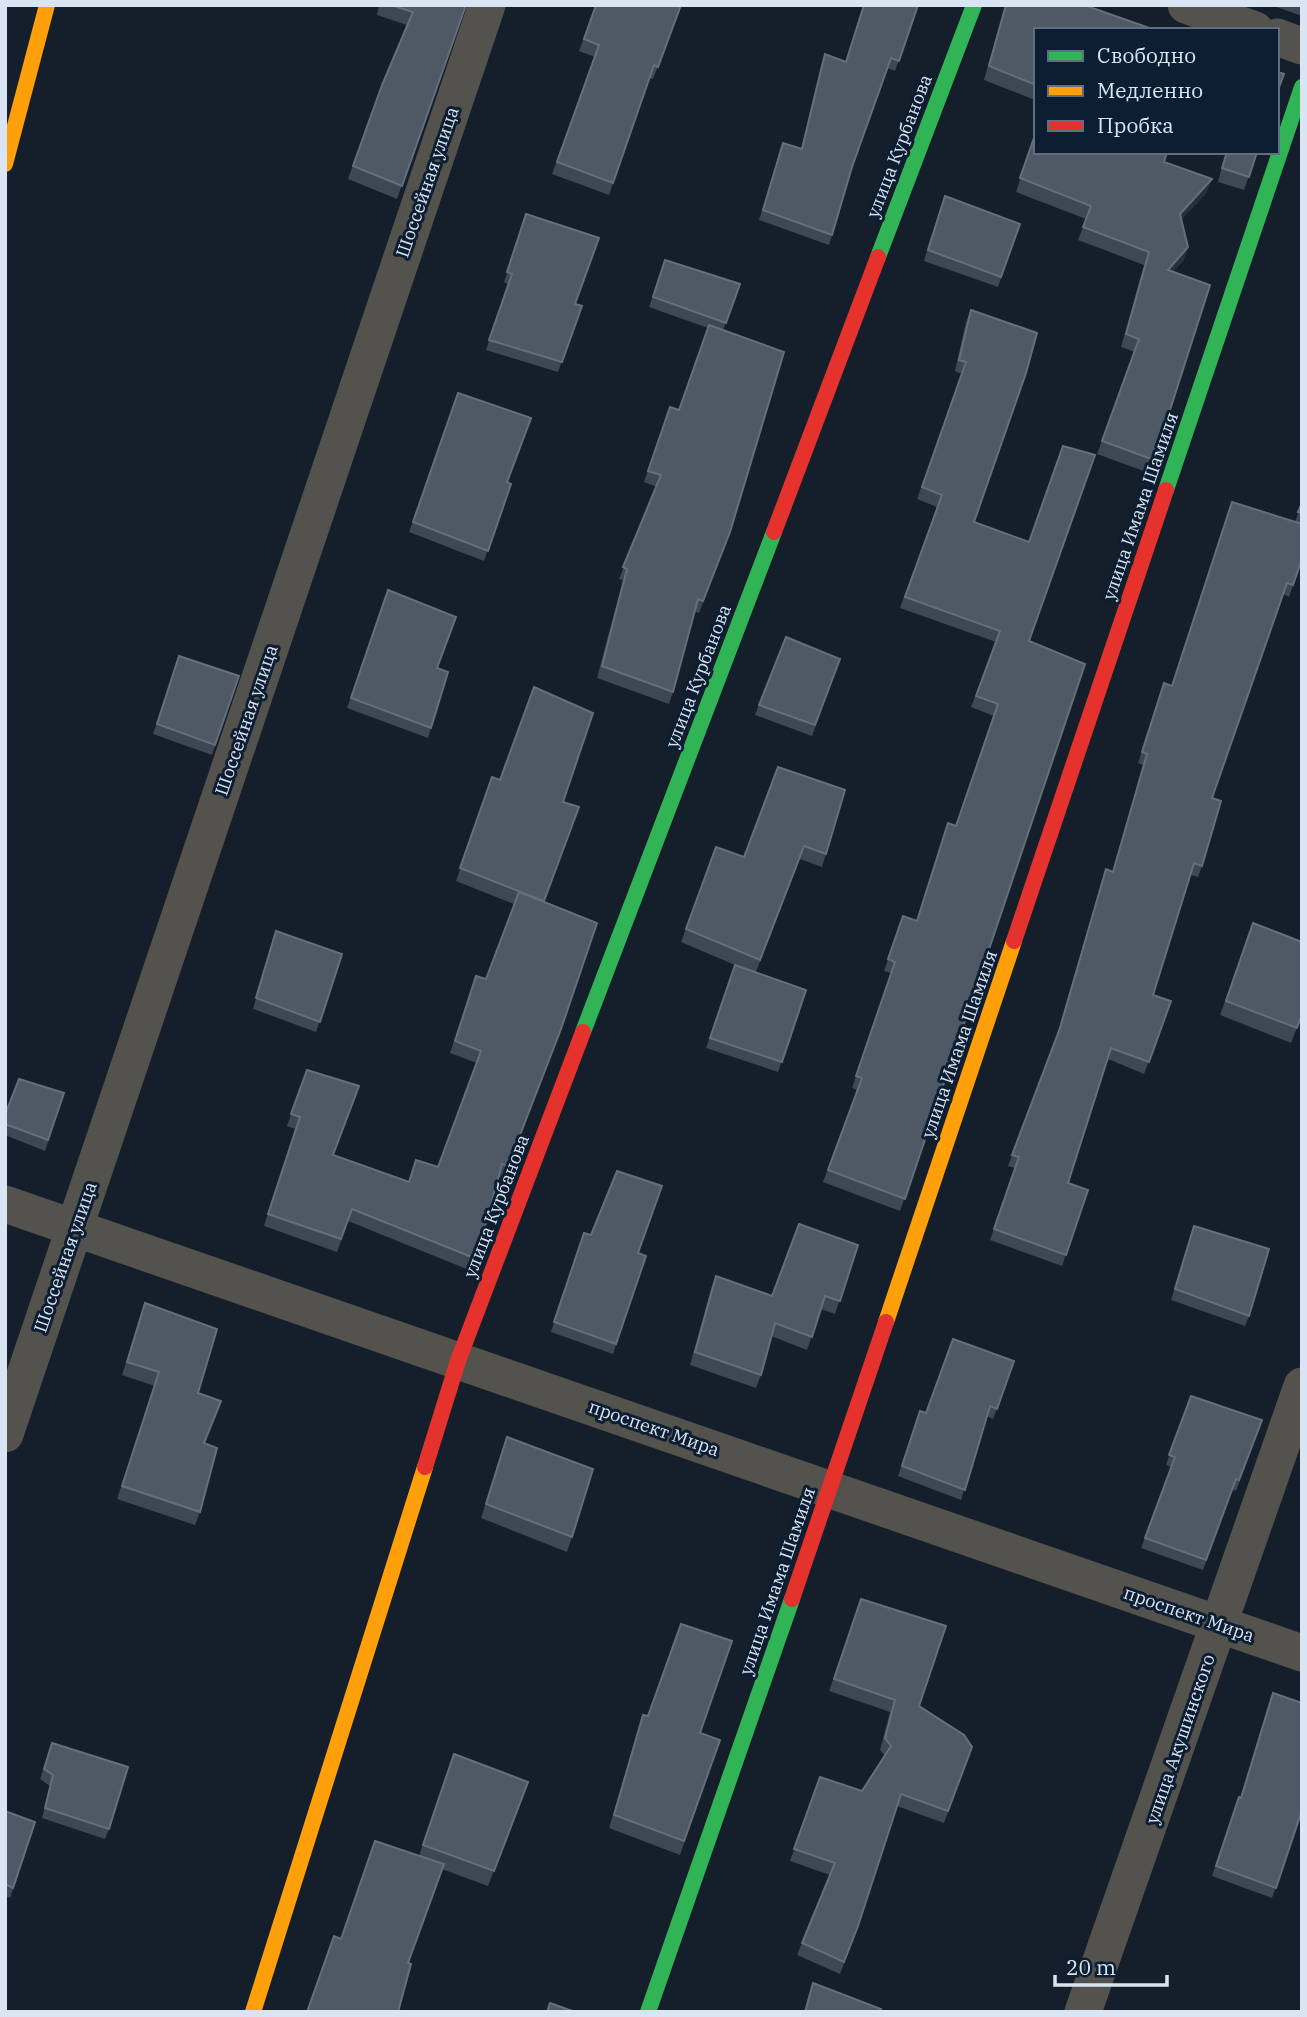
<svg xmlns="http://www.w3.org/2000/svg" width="1307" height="2017" font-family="'IBM Plex Serif',serif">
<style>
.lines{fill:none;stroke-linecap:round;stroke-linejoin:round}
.street{stroke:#53524d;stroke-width:37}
.fast{stroke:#30b455;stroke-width:16}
.slow{stroke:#ff9f0a;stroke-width:16}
.jam{stroke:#e5322d;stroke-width:16}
.wall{fill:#3e4855}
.shaded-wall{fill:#26303d}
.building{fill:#4f5966;stroke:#646f7c;stroke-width:2}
.labels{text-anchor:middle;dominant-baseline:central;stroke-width:6;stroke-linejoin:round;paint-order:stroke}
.street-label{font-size:18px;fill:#dae5f4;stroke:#0d1e33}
</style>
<rect width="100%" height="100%" fill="#151f2b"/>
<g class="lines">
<!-- street -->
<g class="street">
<path d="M1186 5 1255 30"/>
<path d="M1277 37 1302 46"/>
<path d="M5 1204 1302 1653"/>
<path d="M5 1434 487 5"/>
<path d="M1083 2012 1302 1386"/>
</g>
<!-- fast -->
<g class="fast">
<path d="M878 257 974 5"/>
<path d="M1166 490 1302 87"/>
<path d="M583 1032 774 532"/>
<path d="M648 2012 792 1599"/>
</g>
<!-- slow -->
<g class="slow">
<path d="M5 164 47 5"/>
<path d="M886 1322 1014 941"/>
<path d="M253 2012 425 1467"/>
</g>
<!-- jam -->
<g class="jam">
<path d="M774 532 878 257"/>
<path d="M1014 941 1166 490"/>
<path d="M425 1467 458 1361 583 1032"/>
<path d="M792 1599 886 1322"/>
</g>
</g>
<!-- wall -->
<g class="wall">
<path d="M379 5H466L397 199 348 179 382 85 407 25 377 15Z"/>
<path d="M596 5H681L653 79 649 78 609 195 552 174 595 57 579 51Z"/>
<path d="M918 5 895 71 887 68 852 167 829 245 759 220 783 143 801 149 821 65 825 54 845 62Z"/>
<path d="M1005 5H1084L1036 30 1035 100 984 80Z"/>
<path d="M1271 5H1302V16Z"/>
<path d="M1036 131 1164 162 1207 192 1181 220 1188 247 1183 261 1173 272 1154 460 1149 473 1097 454 1135 352 1121 347 1144 265 1078 240 1086 219 1016 192Z"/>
<path d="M1226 152H1257L1244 190 1218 182Z"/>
<path d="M941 206 1020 224 998 287 924 261Z"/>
<path d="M526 214 575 304 582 306 558 372 486 350 508 284 504 282Z"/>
<path d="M665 260 740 284 723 330 730 532 699 613 694 611 673 692 669 704 597 678 623 580 619 579 657 487 644 482 670 407 679 410 708 328 649 307Z"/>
<path d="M971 310 974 522 1029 641 1085 664 900 1211 823 1182 857 1090 852 1088 891 973 884 971 903 916 917 921 956 826 994 716 971 707 996 642 900 608 937 507 917 499 962 374 955 371 966 322Z"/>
<path d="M458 393 508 482 511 484 484 561 409 532Z"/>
<path d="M1302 502V559L1289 597 1283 594 1212 798 1202 866 1198 877 1191 875 1153 995 1171 1001 1144 1074 1108 1059 1068 1183 1088 1190 1062 1266 990 1240 1015 1168 1008 1166 1056 1038 1102 881 1106 869 1113 872 1143 765 1138 763 1164 683 1171 686 1295 522Z"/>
<path d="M388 590 437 668 431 728 428 738 347 708Z"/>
<path d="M786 637 840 659 812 736 755 715Z"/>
<path d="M179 656 239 676 212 755 153 734Z"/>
<path d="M778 767 826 854 822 867 800 859 756 972 806 990 778 1072 706 1048 735 965 681 942 716 847 744 857Z"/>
<path d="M492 777 563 802 544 902 561 1029 504 1179 498 1176 484 1230 469 1270 348 1221 337 1252 264 1226 295 1129 287 1126 307 1070 333 1155 409 1182 438 1167 477 1063 450 1053 476 976 486 979 514 904 456 881Z"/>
<path d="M1253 923 1302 1015 1291 1043 1220 1015Z"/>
<path d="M276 931 342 954 316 1032 253 1009Z"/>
<path d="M64 1093 45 1151 5 1135V1115Z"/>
<path d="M1194 1226 1249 1316 1245 1326 1171 1300Z"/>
<path d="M584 1233 646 1256 613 1354 551 1332Z"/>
<path d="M858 1245 835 1314 821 1309 807 1350 771 1336 761 1375 756 1388 690 1365 711 1289 716 1276 772 1296Z"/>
<path d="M145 1303 198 1393 205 1443 200 1512 195 1525 117 1499 155 1386 122 1375Z"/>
<path d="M1014 1361 993 1419 987 1416 961 1500 898 1476 920 1411 926 1413Z"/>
<path d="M1191 1396 1262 1420 1236 1491 1232 1489 1203 1570 1141 1548 1171 1467 1166 1465Z"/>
<path d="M507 1437 572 1537 567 1552 481 1518Z"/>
<path d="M861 1599 919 1706 972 1747 944 1823 897 1806 858 1926 840 1974 797 1955 830 1875 790 1861 820 1777 862 1791 885 1756 880 1750 890 1712 829 1691Z"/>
<path d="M643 1715 720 1740 680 1855 609 1828Z"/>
<path d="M52 1743 109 1829 105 1839 42 1818 50 1786 40 1779Z"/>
<path d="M454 1754 528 1782 488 1886 442 1869 419 1856Z"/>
<path d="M1235 1808 1302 1810 1272 1898 1212 1876Z"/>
<path d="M5 1811 35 1822 10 1898 5 1896Z"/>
</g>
<!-- shaded-wall -->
<g class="shaded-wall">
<path d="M1212 179 1207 192 1175 227 1180 214Z"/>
<path d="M1188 247 1183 261 1163 283 1168 270Z"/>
</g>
<!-- building -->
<g class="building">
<path d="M391 5H466L402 186 353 166 382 85 413 12Z"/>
<path d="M596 5H681L658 67 654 65 613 183 557 162 599 45 584 39Z"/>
<path d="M864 5H918L899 61 891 58 852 167 832 235 763 210 783 143 802 149 825 54 846 62Z"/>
<path d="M1006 5H1084L1155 30H1036V85L989 66Z"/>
<path d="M1277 72 1284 74 1277 93Z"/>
<path d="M1036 132V152H1167L1164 162 1212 179 1180 214 1188 247 1168 270 1210 285 1154 460 1102 441 1139 339 1126 334 1149 252 1083 227 1091 206 1020 178Z"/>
<path d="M1227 152H1257L1249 177 1222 168Z"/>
<path d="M945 196 1020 224 1001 277 928 250Z"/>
<path d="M526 214 599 238 575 304 582 306 562 362 489 340 512 274 507 272Z"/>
<path d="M665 260 740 284 726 323 653 297Z"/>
<path d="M971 310 1037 333 1026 373 974 522 1029 542 1063 446 1095 455 1029 641 1085 664 905 1199 828 1170 862 1078 856 1076 895 962 888 959 903 916 917 921 948 823 956 826 998 704 976 696 1000 631 905 597 942 495 922 487 966 362 959 360Z"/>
<path d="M709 325 784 352 730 532 703 601 698 599 673 692 602 666 627 569 623 567 661 475 648 471 670 407 679 410Z"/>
<path d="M458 393 531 418 507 482 511 484 488 551 413 522Z"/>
<path d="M1232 502 1302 524V559L1293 585 1287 583 1212 798 1221 801 1202 866 1194 863 1153 995 1171 1001 1149 1062 1111 1048 1068 1183 1088 1190 1066 1255 994 1229 1019 1157 1012 1155 1060 1028 1106 869 1113 872 1147 754 1142 752 1164 683 1172 686Z"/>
<path d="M1302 503V513L1298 512Z"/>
<path d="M388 590 456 617 437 668 448 672 431 728 351 698Z"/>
<path d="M786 637 840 659 815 725 759 705Z"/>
<path d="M179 656 239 676 215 745 157 724Z"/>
<path d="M534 687 593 713 563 802 579 807 544 901 460 868 492 777 500 780Z"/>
<path d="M778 767 845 790 826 854 804 846 760 960 686 929 716 847 744 857Z"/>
<path d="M519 892 597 923 561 1029 508 1166 502 1164 484 1230 474 1258 352 1209 341 1239 268 1214 300 1117 291 1114 307 1070 359 1086 333 1155 409 1182 416 1160 438 1167 481 1051 455 1041 476 976 486 979Z"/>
<path d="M1253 923 1302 942V1014L1297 1028 1226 1001Z"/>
<path d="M276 931 342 954 320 1022 256 998Z"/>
<path d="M735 965 806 990 782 1062 710 1038Z"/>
<path d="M19 1079 64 1093 48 1140 5 1124V1115Z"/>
<path d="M617 1171 662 1186 638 1253 646 1256 616 1344 554 1322 584 1233 591 1235Z"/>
<path d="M799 1224 858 1245 840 1301 825 1296 812 1337 775 1323 761 1375 695 1352 716 1276 772 1296Z"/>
<path d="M1194 1226 1269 1249 1249 1316 1175 1289Z"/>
<path d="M145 1303 217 1329 198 1393 221 1401 204 1443 217 1448 200 1512 122 1486 159 1372 127 1362Z"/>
<path d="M953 1339 1014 1361 997 1409 990 1406 965 1490 902 1466 920 1411 926 1413Z"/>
<path d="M1191 1396 1262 1420 1239 1480 1236 1479 1206 1560 1145 1538 1175 1457 1169 1455Z"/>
<path d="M507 1437 593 1469 572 1537 486 1504Z"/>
<path d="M861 1599 946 1626 919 1706 964 1735 972 1747 948 1811 901 1794 858 1926 844 1962 802 1943 835 1863 794 1849 820 1777 862 1791 891 1746 885 1738 895 1700 834 1679Z"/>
<path d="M681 1624 732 1641 700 1733 720 1740 684 1841 614 1815 643 1715 648 1716Z"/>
<path d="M1273 1693 1302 1703V1810L1276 1888 1216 1866 1239 1797 1241 1798Z"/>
<path d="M52 1743 128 1767 109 1829 45 1808 53 1775 44 1769Z"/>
<path d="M454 1754 528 1782 494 1871 423 1845Z"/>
<path d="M5 1811 35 1822 13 1888 5 1884Z"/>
<path d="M375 1841 444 1864 408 1963 411 1964 398 2012H307L334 1936 341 1939Z"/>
<path d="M813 1983 881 2009 880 2012H805Z"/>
<path d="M550 2003 575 2012H547Z"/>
</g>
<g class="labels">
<!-- street labels -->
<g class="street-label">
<text transform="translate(899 146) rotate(-69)">улица Курбанова</text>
<text transform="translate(427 182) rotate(-71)">Шоссейная улица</text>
<text transform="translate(1140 506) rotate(-71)">улица Имама Шамиля</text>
<text transform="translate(698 676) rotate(-69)">улица Курбанова</text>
<text transform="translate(246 720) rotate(-71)">Шоссейная улица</text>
<text transform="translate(959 1044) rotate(-71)">улица Имама Шамиля</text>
<text transform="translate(496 1206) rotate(-69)">улица Курбанова</text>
<text transform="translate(65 1257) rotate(-71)">Шоссейная улица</text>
<text transform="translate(654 1428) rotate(19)">проспект Мира</text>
<text transform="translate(777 1581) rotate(-71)">улица Имама Шамиля</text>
<text transform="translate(1189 1614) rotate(19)">проспект Мира</text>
<text transform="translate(1180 1739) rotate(-71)">улица Акушинского</text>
</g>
</g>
<!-- border -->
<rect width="1307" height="2017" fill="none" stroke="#dae5f4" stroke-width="14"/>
<!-- legend -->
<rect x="1034" y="28" width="245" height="126" fill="#0d1e33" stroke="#5f6e80" stroke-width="2"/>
<rect x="1048" y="51" width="35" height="10" fill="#30b455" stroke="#5f6e80" stroke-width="2"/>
<text x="1097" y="63" font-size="21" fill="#dae5f4">Свободно</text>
<rect x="1048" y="86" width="35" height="10" fill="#ff9f0a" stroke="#5f6e80" stroke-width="2"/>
<text x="1097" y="98" font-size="21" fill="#dae5f4">Медленно</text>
<rect x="1048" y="121" width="35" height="10" fill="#e5322d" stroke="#5f6e80" stroke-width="2"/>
<text x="1097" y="133" font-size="21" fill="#dae5f4">Пробка</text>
<!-- scale -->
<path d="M1055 1975v10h112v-10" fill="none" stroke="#dae5f4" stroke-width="3.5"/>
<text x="1066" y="1975" font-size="21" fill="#dae5f4" stroke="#0d1e33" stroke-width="5" paint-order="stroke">20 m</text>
</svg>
